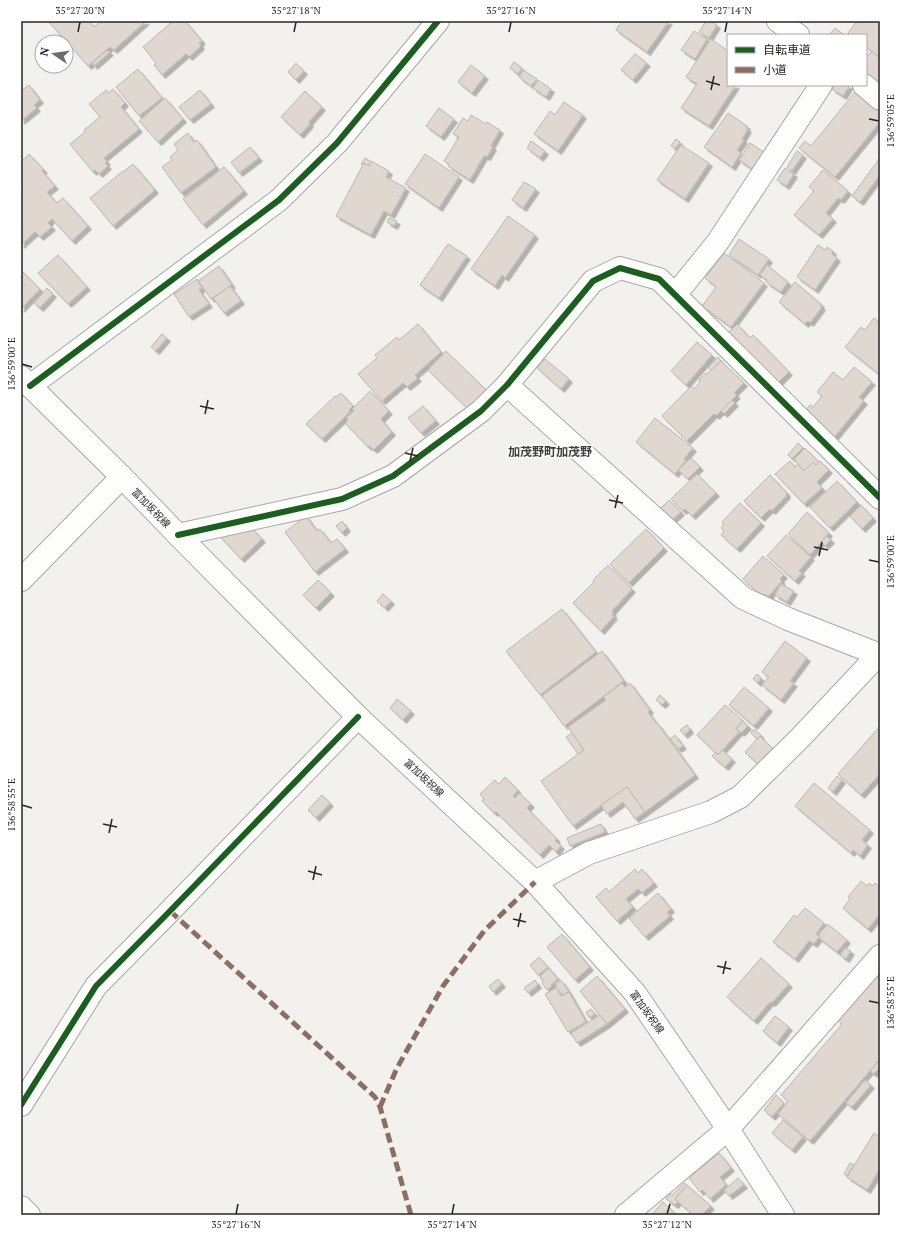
<svg xmlns="http://www.w3.org/2000/svg" width="901" height="1236" font-family="'PT Serif','Noto Sans JP',serif">
<style>
.building{fill:#dfd7d0;stroke:#b9b7b4;filter:url(#shadow)}
.lines{fill:none;stroke-linecap:round;stroke-linejoin:round}
.street-casing{stroke:#a9a8a5;stroke-width:24}
.secondary-casing{stroke:#a9a8a5;stroke-width:24}
.street{stroke:#fdfdfc;stroke-width:22}
.secondary{stroke:#fdfdfc;stroke-width:22}
.quiet{stroke:#8d6e63;stroke-width:5;stroke-dasharray:10 5;stroke-linecap:butt}
.cycleway-casing{stroke:#fff;stroke-width:8}
.cycleway{stroke:#1b5e20;stroke-width:6}
.ticks{fill:none;stroke:#272624;stroke-width:1.5}
.labels{text-anchor:middle;dominant-baseline:central;stroke-width:3;stroke-linejoin:round;paint-order:stroke}
.street-label{font-size:10px;fill:#272624;stroke:#fff}
.quarter-label{font-size:12px;font-weight:bold;fill:#403e38;stroke:#fff}
.neatline{fill:none;stroke:#272624;stroke-width:1.5}
.ticks-label{font-size:10px;text-anchor:middle;fill:#272624}
</style>
<defs>
<filter id="shadow"><feDropShadow dx="3.5" dy="3.5" stdDeviation="0" flood-color="#0004"/></filter>
</defs>
<rect width="100%" height="100%" fill="#f3f1ed"/>
<!-- building -->
<g class="building">
<path d="M48 21H89L94 27 101 21H146L114 50 110 47 88 66Z"/>
<path d="M173 21H185L202 41 199 43 201 46 189 57 186 54 162 75 154 65 156 63 143 47Z"/>
<path d="M622 21H669L647 52 616 30Z"/>
<path d="M706 21H711L717 25 709 38 699 32Z"/>
<path d="M857 21H880V54L878 56 866 47V35H850L848 33Z"/>
<path d="M835 28 844 35H829Z"/>
<path d="M694 31 707 39 695 59 681 50Z"/>
<path d="M711 39 728 51V85H736L709 126 681 108 697 84 686 77Z"/>
<path d="M107 50 110 52 94 66 92 63Z"/>
<path d="M872 51 880 58V90L866 78V57Z"/>
<path d="M635 54 647 63 633 80 621 70Z"/>
<path d="M514 62 522 68 518 74 510 68Z"/>
<path d="M296 63 304 71 296 80 288 72Z"/>
<path d="M471 65 485 76 472 93 458 82Z"/>
<path d="M138 69 162 98 139 116 116 87Z"/>
<path d="M523 70 537 79 531 86 519 77Z"/>
<path d="M538 80 551 89 546 97 533 88Z"/>
<path d="M29 85 40 100 34 105 37 108 21 121V91Z"/>
<path d="M834 85H850L843 96 832 89Z"/>
<path d="M113 89 125 103 121 107 139 129 104 158 107 162 105 163 108 166 99 174 95 170 93 172 70 144 85 132 84 130 100 117 89 104 106 90 108 93Z"/>
<path d="M200 90 211 104 190 120 179 107Z"/>
<path d="M305 91 322 107 309 122 310 124 300 135 281 117Z"/>
<path d="M855 92 880 112V122L835 177 799 148 805 141 811 146Z"/>
<path d="M165 98 183 119 158 142 139 121Z"/>
<path d="M564 102 583 115 558 151 534 134 550 111 555 115Z"/>
<path d="M439 108 454 119 441 137 426 126Z"/>
<path d="M728 113 747 126 746 128 748 129 742 139 744 140 737 150 741 153 732 167 704 147Z"/>
<path d="M471 115 486 124 487 122 500 130 491 146 493 147 487 157 484 156 470 180 448 166 449 164 444 161 459 137 453 134 463 118 468 121Z"/>
<path d="M188 133 194 142 197 140 216 167 181 193 162 167 172 160 170 157 178 150 174 144Z"/>
<path d="M676 139 680 142 675 149 671 146Z"/>
<path d="M531 141 545 151 540 158 527 148Z"/>
<path d="M750 143 767 154 755 171 739 160Z"/>
<path d="M681 145 709 163 685 199 657 180Z"/>
<path d="M250 147 259 158 239 173 231 162Z"/>
<path d="M797 151 803 155 792 171 787 167Z"/>
<path d="M29 154 44 170 42 171 55 186 47 192 57 203 63 198 88 226 72 241 52 219 48 223 52 227 40 237 35 232 21 245V189L23 187 21 185V162Z"/>
<path d="M425 154 459 177 439 208 405 184Z"/>
<path d="M365 158 371 162 369 166 364 163 363 166 361 164Z"/>
<path d="M879 159 880 160V175L860 202 852 196Z"/>
<path d="M371 161 389 171 386 177 406 188 391 215 384 211 371 235 336 216 364 163 369 166Z"/>
<path d="M133 164 155 190 113 226 90 198 123 171V172Z"/>
<path d="M224 167 244 191 203 225 183 199Z"/>
<path d="M785 168 794 174 786 186 777 180Z"/>
<path d="M823 170 848 191 841 200 838 198 826 213 833 219 819 235 794 215 814 191 809 187Z"/>
<path d="M524 182 536 189 523 208 512 200Z"/>
<path d="M508 216 535 235 505 278 502 275 495 286 471 269Z"/>
<path d="M389 218 397 221 394 226 387 222Z"/>
<path d="M739 239 769 259 758 275 729 255Z"/>
<path d="M448 244 467 256 439 298 420 285Z"/>
<path d="M818 245 826 250 827 247 833 251 832 254 837 258 815 290 797 277Z"/>
<path d="M724 253 764 283 731 327 702 306 716 287 705 278Z"/>
<path d="M58 255 87 287 68 304 38 273Z"/>
<path d="M767 265 788 282 781 292 766 282 767 280 760 275Z"/>
<path d="M219 266 232 285 211 299 198 281Z"/>
<path d="M21 270 40 289 21 309Z"/>
<path d="M197 279 202 288 199 290 209 304 189 317 174 294Z"/>
<path d="M795 282 821 304 820 305 822 307 810 323 808 321 805 324 779 302Z"/>
<path d="M230 286 241 301 224 313 213 298Z"/>
<path d="M47 288 53 294 40 308 34 303Z"/>
<path d="M874 318 880 323V375L845 347 861 327 865 330Z"/>
<path d="M418 324 441 352 415 375 418 378 407 387 403 383 382 401 358 374 377 358 375 355 397 337 399 340Z"/>
<path d="M737 324 750 338 753 335 789 372 775 386 725 336Z"/>
<path d="M162 334 167 338 156 351 151 347Z"/>
<path d="M697 342 712 355 686 385 671 371Z"/>
<path d="M446 351 486 390 468 409 428 370Z"/>
<path d="M718 357 721 361 711 371 708 367Z"/>
<path d="M545 359 569 379 561 389 537 368Z"/>
<path d="M721 361 744 383 734 393 737 395 716 416 714 414 687 441 662 416 691 386 694 389 700 382 699 380 706 373 707 374Z"/>
<path d="M854 367 872 382 859 397 864 401 832 440 802 415 810 405 813 407 822 396 817 392 833 372 843 380Z"/>
<path d="M370 391 389 411 381 419 392 432 374 450 369 446 368 447 345 423 348 420 346 418 354 411 352 409Z"/>
<path d="M341 393 353 406 349 410 350 412 322 439 306 424 335 396 336 397Z"/>
<path d="M732 400 735 403 724 414 721 411Z"/>
<path d="M423 406 436 421 421 433 408 418Z"/>
<path d="M655 418 693 448 684 459 686 460 675 474 636 442Z"/>
<path d="M798 443 803 448 792 459 788 455Z"/>
<path d="M805 448 819 462 816 465 813 462 804 471 794 459Z"/>
<path d="M691 458 700 467 688 479 678 470Z"/>
<path d="M790 461 795 467 798 464 804 471 813 462 816 465 820 461 829 470 817 482 822 488 804 504 775 474Z"/>
<path d="M697 474 716 493 692 516 685 509 683 511 671 499Z"/>
<path d="M770 475 787 493 786 494 787 495 772 511 770 509 761 518 744 501Z"/>
<path d="M837 481 857 502 830 528 810 507Z"/>
<path d="M669 500 681 512 672 520 661 508Z"/>
<path d="M740 503 761 523 737 549 721 535 724 531 721 528 724 524 722 522Z"/>
<path d="M861 505 873 518 862 529 850 516Z"/>
<path d="M807 512 829 533 810 555 788 534Z"/>
<path d="M306 516 317 531 320 529 331 543 337 539 345 549 315 572 285 532Z"/>
<path d="M342 521 347 528 342 533 336 526Z"/>
<path d="M247 523 262 539 241 559 212 528Z"/>
<path d="M646 529 664 548 629 583 610 564Z"/>
<path d="M786 535 811 557 799 571 802 573 795 581 767 556Z"/>
<path d="M827 536 831 540 825 546 821 542Z"/>
<path d="M763 556 784 575 780 579 782 581 768 597 764 594 762 596 743 579Z"/>
<path d="M608 565 632 589 612 611 613 613 612 615 614 616 601 631 573 603 594 582 593 580Z"/>
<path d="M318 580 331 593 316 608 303 595Z"/>
<path d="M781 584 794 591 787 602 775 595Z"/>
<path d="M383 594 391 601 385 608 377 601Z"/>
<path d="M562 609 596 652 540 695 506 651Z"/>
<path d="M785 641 807 658 790 681 794 683 781 700 762 685 769 677 762 672Z"/>
<path d="M602 651 624 681 564 726 542 696Z"/>
<path d="M757 674 761 678 758 683 753 679Z"/>
<path d="M622 683 625 687 630 683 650 710 648 712 657 724H658L695 775 645 812 627 787 573 826 541 781 584 750 568 727 606 700 603 697Z"/>
<path d="M744 687 769 708 754 726 729 705Z"/>
<path d="M660 695 666 701 662 705 656 700Z"/>
<path d="M397 699 411 711 403 720 390 708Z"/>
<path d="M725 705 743 721 736 729 739 732 718 755 697 735Z"/>
<path d="M743 721 748 726 741 733 736 729Z"/>
<path d="M687 725 690 730 684 735 680 730Z"/>
<path d="M880 726V774L861 795 838 774Z"/>
<path d="M754 729 761 735 757 739 751 733Z"/>
<path d="M572 733 584 750 578 754 566 737Z"/>
<path d="M675 735 683 746 678 749 670 739Z"/>
<path d="M760 736 774 750 759 765 745 752Z"/>
<path d="M722 750 732 759 725 767 712 756 716 752 718 755Z"/>
<path d="M837 776 842 780 833 792 828 788Z"/>
<path d="M505 777 518 790 513 796 515 798 519 793 531 804 527 808 557 839 555 840 561 846 556 852 549 845 540 855 496 812 494 813 482 801 484 799 480 794 495 780 499 784Z"/>
<path d="M814 783 870 830 862 840 868 845 860 856 853 850 851 853 795 806Z"/>
<path d="M627 787 645 812 635 819 623 802 607 814 601 805Z"/>
<path d="M322 795 330 803 316 818 308 810Z"/>
<path d="M601 824 605 832 570 846 567 838Z"/>
<path d="M635 869 638 873 642 869 654 883 642 893 638 889 626 899 633 907 617 921 596 897 606 888 609 892Z"/>
<path d="M861 881 867 886 869 883 873 886 875 883 880 887V914L868 929 843 908 850 899 848 897Z"/>
<path d="M658 893 671 909 667 912 670 916 645 937 629 918Z"/>
<path d="M805 908 824 923 816 934 820 936 814 944 809 941 795 959 773 942 794 915 797 917Z"/>
<path d="M828 924 847 940 837 952 819 938 820 936 818 935Z"/>
<path d="M562 934 590 967 575 980 547 947Z"/>
<path d="M845 948 851 951 846 959 840 955Z"/>
<path d="M539 957 548 967 538 975 530 965Z"/>
<path d="M761 958 789 984 772 1003 770 1002 754 1021 727 997Z"/>
<path d="M549 968 558 979 551 985 552 986 547 990 542 983 543 982 540 976Z"/>
<path d="M876 975 880 978V1059L810 1141 778 1114 788 1101 781 1095 842 1024 837 1020Z"/>
<path d="M597 976 625 1009 607 1024 580 991Z"/>
<path d="M498 979 502 984 493 992 489 986Z"/>
<path d="M535 980 538 985 528 993 524 988Z"/>
<path d="M561 980 569 992 562 995 555 983Z"/>
<path d="M556 988 561 996 569 992 586 1022 568 1032 545 994Z"/>
<path d="M591 1009 595 1014 589 1018 586 1012Z"/>
<path d="M600 1015 607 1024 577 1043 571 1033Z"/>
<path d="M775 1016 789 1027 777 1043 763 1031Z"/>
<path d="M880 1059V1067L874 1074 870 1071Z"/>
<path d="M865 1080 871 1085 852 1107 846 1103Z"/>
<path d="M776 1095 784 1103 772 1117 764 1110Z"/>
<path d="M783 1120 803 1137 792 1150 772 1133Z"/>
<path d="M874 1133 880 1137V1169L867 1190 847 1177Z"/>
<path d="M719 1153 731 1168 720 1177 726 1185 710 1199 703 1190 700 1192 689 1178Z"/>
<path d="M850 1163 854 1165 847 1176 844 1174Z"/>
<path d="M738 1178 744 1185 729 1196 724 1190Z"/>
<path d="M684 1183 687 1185 675 1199 678 1202 675 1205 666 1199 670 1193 672 1195Z"/>
<path d="M687 1185 711 1206 702 1215H693L675 1199Z"/>
<path d="M663 1202 677 1215H651Z"/>
</g>
<g class="lines">
<defs>
<g id="street">
<path d="M778 21 798 35"/>
<path d="M864 85 880 99"/>
<path d="M675 295 717 243 821 85"/>
<path d="M507 385 743 598 788 619 880 655"/>
<path d="M30 386 279 200 337 143 438 21"/>
<path d="M178 535 342 499 393 476 481 411 507 385 593 281 620 268 659 279 880 498"/>
<path d="M21 580 122 477"/>
<path d="M535 882 589 853 711 812 740 797 800 738 880 653"/>
<path d="M21 1105 96 986 170 911 358 717"/>
<path d="M21 1207 29 1215"/>
<path d="M626 1215 728 1129 880 956"/>
</g>
<path id="secondary" d="M21 377 122 477 178 535 358 717 535 882 635 993 728 1129 783 1215"/>
</defs>
<!-- street casing -->
<use href="#street" class="street-casing"/>
<!-- secondary casing -->
<use href="#secondary" class="secondary-casing"/>
<!-- street -->
<use href="#street" class="street"/>
<!-- secondary -->
<use href="#secondary" class="secondary"/>
<!-- quiet -->
<g class="quiet">
<path d="M170 911 375 1097 380 1107 411 1215"/>
<path d="M380 1107 397 1068 443 986 484 931 535 882"/>
</g>
<defs>
<g id="cycleway">
<path d="M30 386 279 200 337 143 438 21"/>
<path d="M178 535 342 499 393 476 481 411 507 385 593 281 620 268 659 279 880 498"/>
<path d="M21 1105 96 986 170 911 358 717"/>
</g>
</defs>
<!-- cycleway casing -->
<use href="#cycleway" class="cycleway-casing"/>
<!-- cycleway -->
<use href="#cycleway" class="cycleway"/>
</g>
<!-- ticks -->
<path class="ticks" d="M78 32 80 22M294 32 296 22M509 32 511 22M725 32 727 22M706 81 720 85M711 90 714 76M869 119 879 121M22 364 32 367M200 406 214 409M205 414 208 400M405 453 418 456M410 461 413 448M609 500 623 503M615 508 618 495M814 547 828 550M819 556 822 542M869 560 879 562M22 805 32 808M103 824 117 827M109 833 112 819M308 871 322 875M313 880 316 866M513 919 526 922M518 927 521 913M717 966 731 969M723 974 726 961M869 1001 879 1003M236 1214 238 1204M452 1214 454 1204M667 1214 670 1204"/>
<g class="labels">
<!-- street labels -->
<g class="street-label">
<text transform="translate(151 508) rotate(46)">富加坂祝線</text>
<text transform="translate(424 778) rotate(43)">富加坂祝線</text>
<text transform="translate(647 1012) rotate(54)">富加坂祝線</text>
</g>
<!-- quarter labels -->
<g class="quarter-label">
<text x="550" y="451">加茂野町加茂野</text>
</g>
</g>
<!-- border -->
<rect width="901" height="1236" fill="none" stroke="#ffffff" stroke-width="44"/>
<!-- legend -->
<rect x="727" y="34" width="140" height="52" fill="#ffffff" stroke="#a9a8a7"/>
<rect x="735" y="47" width="20" height="6" fill="#1b5e20" stroke="#a9a8a7"/>
<text x="763" y="54" font-size="12" fill="#272624">自転車道</text>
<rect x="735" y="67" width="20" height="6" fill="#8d6e63" stroke="#a9a8a7"/>
<text x="763" y="74" font-size="12" fill="#272624">小道</text>
<!-- north arrow -->
<g transform="translate(54 54) rotate(283)"><circle r="19" fill="#ffffff" stroke="#a9a8a7"/>
<path d="M0-3L7 15L0 10L-7 15Z" fill="#6e6d6a"/>
<text y="-6" font-size="11" font-weight="bold" text-anchor="middle" fill="#272624">N</text>
</g>
<rect x="22" y="22" width="857" height="1192" class="neatline"/>
<g class="ticks-label">
<text x="80" y="14">35°27'20"N</text>
<text x="296" y="14">35°27'18"N</text>
<text x="511" y="14">35°27'16"N</text>
<text x="727" y="14">35°27'14"N</text>
<text transform="translate(890 121) rotate(-90)" y="4">136°59'05"E</text>
<text transform="translate(11 364) rotate(-90)" y="4">136°59'00"E</text>
<text transform="translate(890 562) rotate(-90)" y="4">136°59'00"E</text>
<text transform="translate(11 805) rotate(-90)" y="4">136°58'55"E</text>
<text transform="translate(890 1003) rotate(-90)" y="4">136°58'55"E</text>
<text x="236" y="1228">35°27'16"N</text>
<text x="452" y="1228">35°27'14"N</text>
<text x="667" y="1228">35°27'12"N</text>
</g>
</svg>
